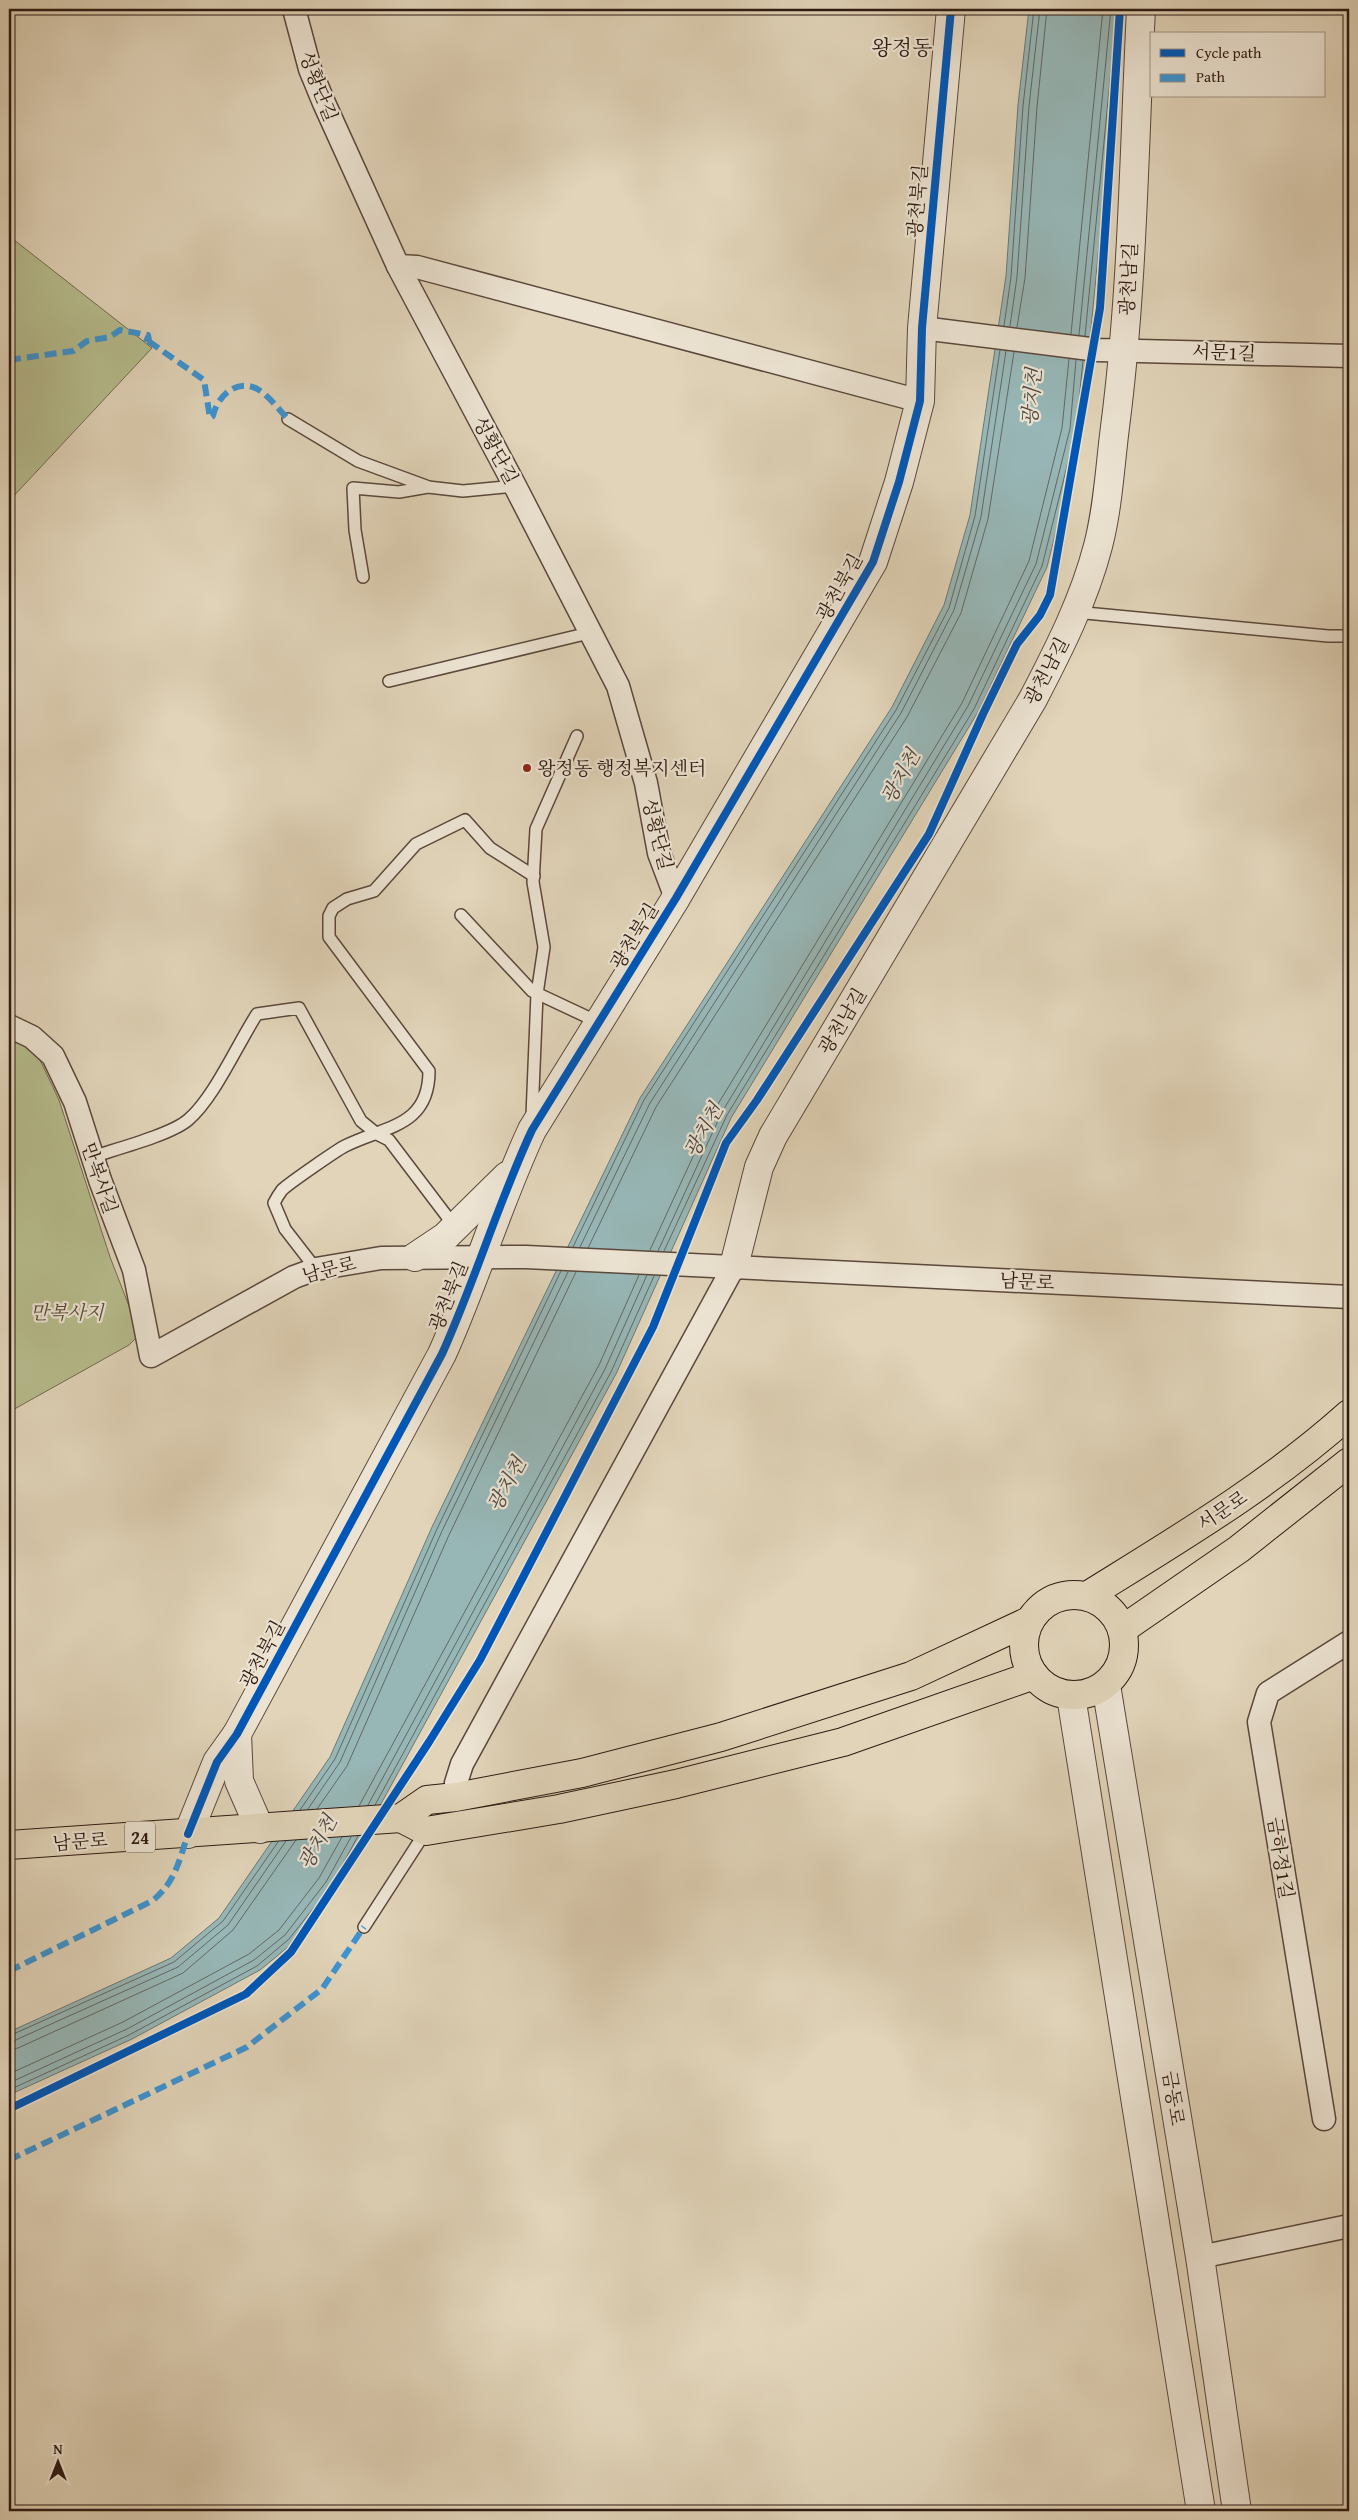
<svg xmlns="http://www.w3.org/2000/svg" width="1358" height="2520" font-family="'Gentium Book Plus','Noto Serif KR',serif">
<style>
.green{fill:#b6bc8d;stroke:#726b50}
.water{fill:#97b7b7;stroke:#6d7875}
.lines{fill:none;stroke-linecap:round;stroke-linejoin:round}
.shore{stroke:#626864;stroke-width:1}
.service-casing{stroke:#5b483c;stroke-width:14}
.minor-casing{stroke:#5b483c;stroke-width:25}
.tertiary-casing{stroke:#5b483c;stroke-width:30}
.primary-casing{stroke:#2e1a12;stroke-width:30}
.service{stroke:#ece3d2;stroke-width:11}
.minor{stroke:#ece3d2;stroke-width:22}
.tertiary{stroke:#ece3d2;stroke-width:28}
.primary{stroke:#e1d4b9;stroke-width:28}
.quiet{stroke:#3c94d3;stroke-width:6;stroke-dasharray:12 6;stroke-linecap:butt}
.cycleway-casing{stroke:#ece3d2;stroke-width:11}
.cycleway{stroke:#0057b8;stroke-width:8}
.poi-dot{fill:#8f2418;stroke:#ece3d2;stroke-width:2}
.labels{text-anchor:middle;dominant-baseline:central;stroke-width:4.5;stroke-linejoin:round;paint-order:stroke}
.shield{fill:#ece3d2;stroke:#67564c;stroke-width:1}
.shield-label{font-size:18px;font-weight:bold;fill:#2e1a12}
.street-label{font-size:19px;fill:#2e1a12;stroke:#ece3d2}
.poi-label{font-size:19px;fill:#2e1a12;stroke:#ece3d2;text-anchor:start}
.park-label{font-size:19px;font-style:italic;fill:#574b37;stroke:#ece3d2}
.water-label{font-size:20px;font-style:italic;fill:#4e4944;stroke:#ece3d2}
.quarter-label{font-size:21px;fill:#2e1a12;stroke:#ece3d2}
</style>
<rect width="100%" height="100%" fill="#e1d4b9"/>
<filter id="stains"><feTurbulence type="fractalNoise" baseFrequency=".004" numOctaves="4"/><feColorMatrix values="0 0 0 0 .2 0 0 0 0 .09 0 0 0 0 .02 0 0 0 .5 -.17"/></filter>
<radialGradient id="worn" r=".72"><stop offset=".6" stop-color="#630" stop-opacity="0"/><stop offset="1" stop-color="#630" stop-opacity=".3"/></radialGradient>
<!-- green -->
<g class="green">
<path d="M9 236 152 348 9 501Z"/>
<path d="M9 1037 28 1045 41 1062 59 1100 110 1257 136 1324 138 1336 129 1345 9 1412Z"/>
</g>
<!-- water -->
<path class="water" d="M1029 9H1122L1081 431 1047 567 978 712 731 1118 616 1374 335 1888 293 1943 260 1970 132 2039 9 2095V2032L171 1958 219 1918 330 1757 432 1527 640 1098 892 707 944 605 970 515 1006 276 1018 105Z"/>
<g class="lines">
<!-- shore -->
<g class="shore">
<path d="M1004 326 1011 277 1023 106 1034 9"/>
<path d="M1010 326 1017 277 1029 106 1040 9"/>
<path d="M1017 327 1025 278 1037 107 1047 9"/>
<path d="M1071 334 1103 9"/>
<path d="M1079 335 1111 9"/>
<path d="M1085 336 1117 9"/>
<path d="M573 1247 644 1100 896 710 949 608 975 516 1000 350"/>
<path d="M580 1247 650 1103 901 713 954 610 981 517 1006 351"/>
<path d="M588 1248 656 1107 907 717 961 613 988 519 1014 352"/>
<path d="M650 1250 715 1109 962 703 1029 561 1062 428 1069 359"/>
<path d="M658 1251 722 1112 968 706 1036 564 1070 429 1076 360"/>
<path d="M664 1251 727 1115 974 709 1042 566 1076 430 1083 361"/>
<path d="M368 1805 605 1369 647 1275"/>
<path d="M375 1805 611 1372 654 1276"/>
<path d="M359 1806 599 1365 639 1275"/>
<path d="M308 1809 340 1762 442 1531 568 1272"/>
<path d="M317 1809 347 1766 449 1535 576 1272"/>
<path d="M300 1810 335 1759 437 1529 561 1271"/>
<path d="M9 2036 174 1962 223 1921 278 1842"/>
<path d="M9 2043 178 1967 228 1925 286 1841"/>
<path d="M9 2050 18 2048 183 1973 233 1930 296 1840"/>
<path d="M9 2074 123 2022 249 1954 279 1930 319 1878 342 1837"/>
<path d="M9 2083 127 2029 254 1960 285 1935 326 1882 351 1837"/>
<path d="M9 2090 129 2035 257 1966 289 1939 331 1886 358 1836"/>
</g>
<defs>
<g id="service">
<path d="M288 419 358 461 426 486"/>
<path d="M363 577 355 530 353 488 399 492 428 487 463 491 515 486"/>
<path d="M1075 612 1328 636H1349"/>
<path d="M389 681 589 633"/>
<path d="M461 915 532 991 598 1022"/>
<path d="M532 1116 537 994 544 947 533 882 536 829 577 736"/>
<path d="M92 1157C116 1149 170 1135 188 1120 214 1098 237 1045 257 1014L299 1008 361 1121 377 1134 389 1140 455 1227"/>
<path d="M316 1269 285 1229 274 1203C276 1199 279 1194 282 1190 288 1184 337 1150 345 1146 385 1126 429 1127 429 1071L329 937V916L333 908 347 899 374 891 416 844 465 820 490 848 534 876"/>
<path d="M364 1927 426 1831"/>
</g>
<g id="minor">
<path d="M294 9 310 69 324 103 398 266 515 486 618 686 646 783 659 853 676 898"/>
<path d="M398 266 417 267 920 401"/>
<path d="M922 328 1098 350 1349 356"/>
<path d="M9 1026 32 1037 53 1056 75 1102 100 1180 134 1270 151 1356 294 1277 316 1269 381 1258 526 1257 1349 1297"/>
<path d="M456 1797V1783L462 1764 734 1266"/>
<path d="M1324 2119 1259 1722 1268 1693 1349 1642"/>
<path d="M1200 2257 1349 2226"/>
</g>
<g id="tertiary">
<path d="M415 1257 445 1237 507 1176"/>
<path d="M734 1266 759 1167 773 1136 1033 699C1059 649 1084 600 1098 546 1108 508 1110 466 1115 427 1133 288 1134 148 1141 9"/>
<path d="M1106 1685 1200 2257 1237 2511"/>
<path d="M1071 1696 1201 2511"/>
<path d="M237 1734 239 1781 260 1829"/>
<path d="M188 1834 217 1762 237 1734 442 1354C475 1281 498 1203 532 1130L676 898 873 562 899 482 920 401 922 328 951 9"/>
</g>
<g id="primary">
<circle cx="1074" cy="1645" r="50"/>
<path d="M1087 1596C1177 1540 1270 1485 1349 1414"/>
<path d="M1123 1629 1239 1549 1349 1462"/>
<path d="M401 1818 426 1831 559 1809 676 1784 843 1742 1034 1675"/>
<path d="M9 1845 401 1818 427 1800 456 1797 582 1773 721 1737 911 1676 1029 1621"/>
</g>
</defs>
<!-- service casing -->
<use href="#service" class="service-casing"/>
<!-- minor casing -->
<use href="#minor" class="minor-casing"/>
<!-- tertiary casing -->
<use href="#tertiary" class="tertiary-casing"/>
<!-- primary casing -->
<use href="#primary" class="primary-casing"/>
<!-- service -->
<use href="#service" class="service"/>
<!-- minor -->
<use href="#minor" class="minor"/>
<!-- tertiary -->
<use href="#tertiary" class="tertiary"/>
<!-- primary -->
<use href="#primary" class="primary"/>
<!-- quiet -->
<g class="quiet">
<path d="M9 360 73 351 87 341 110 337 120 330 148 335 149 340 144 338 204 380 210 418 213 416C217 396 238 377 259 390 270 397 279 410 288 419"/>
<path d="M9 1971 152 1901C175 1883 179 1861 188 1834"/>
<path d="M9 2160 247 2047 322 1989 364 1927"/>
</g>
<defs>
<g id="cycleway">
<path d="M188 1834 217 1762 237 1734 442 1354C475 1281 498 1203 532 1130L676 898 873 562 899 482 920 401 922 328 951 9"/>
<path d="M9 2109 246 1994 291 1952 429 1742 480 1660 653 1327 726 1143 757 1100 929 834 983 714 1017 644 1040 615 1050 595 1100 308 1120 9"/>
</g>
</defs>
<!-- cycleway casing -->
<use href="#cycleway" class="cycleway-casing"/>
<!-- cycleway -->
<use href="#cycleway" class="cycleway"/>
</g>
<!-- markers -->
<circle class="poi-dot" cx="527" cy="768" r="5"/>
<g class="labels">
<!-- shield labels -->
<rect class="shield" x="125" y="1821.5" width="30" height="31" rx="4"/>
<g class="shield-label">
<text x="140" y="1837">24</text>
</g>
<!-- street labels -->
<g class="street-label">
<text transform="translate(319 86) rotate(69)">성황단길</text>
<text transform="translate(917 201) rotate(-85)">광천북길</text>
<text transform="translate(1128 279) rotate(-87)">광천남길</text>
<text transform="translate(1224 352) rotate(2)">서문1길</text>
<text transform="translate(496 450) rotate(62)">성황단길</text>
<text transform="translate(839 587) rotate(-61)">광천북길</text>
<text transform="translate(1046 671) rotate(-62)">광천남길</text>
<text transform="translate(658 834) rotate(76)">성황단길</text>
<text transform="translate(634 936) rotate(-59)">광천북길</text>
<text transform="translate(842 1021) rotate(-59)">광천남길</text>
<text transform="translate(100 1178) rotate(71)">만복사길</text>
<text transform="translate(329 1269) rotate(-14)">남문로</text>
<text transform="translate(1027 1281) rotate(3)">남문로</text>
<text transform="translate(448 1296) rotate(-68)">광천북길</text>
<text transform="translate(1222 1510) rotate(-34)">서문로</text>
<text transform="translate(262 1654) rotate(-62)">광천북길</text>
<text transform="translate(80 1841) rotate(-4)">남문로</text>
<text transform="translate(1281 1858) rotate(81)">금하정1길</text>
<text transform="translate(1174 2098) rotate(81)">금동로</text>
</g>
<!-- poi labels -->
<g class="poi-label">
<text x="537" y="768">왕정동 행정복지센터</text>
</g>
<!-- park labels -->
<g class="park-label">
<text x="67" y="1312">만복사지</text>
</g>
<!-- water labels -->
<g class="water-label">
<text transform="translate(1031 397) rotate(-85)">광치천</text>
<text transform="translate(900 776) rotate(-61)">광치천</text>
<text transform="translate(703 1130) rotate(-61)">광치천</text>
<text transform="translate(506 1484) rotate(-62)">광치천</text>
<text transform="translate(317 1842) rotate(-62)">광치천</text>
</g>
<!-- quarter labels -->
<g class="quarter-label">
<text x="902" y="47">왕정동</text>
</g>
</g>
<!-- margin -->
<rect width="1358" height="2520" fill="none" stroke="#e1d4b9" stroke-width="30"/>
<rect x="10" y="10" width="1338" height="2500" fill="none" stroke="#2e1a12" stroke-width="2.5"/>
<rect x="15" y="15" width="1328" height="2490" fill="none" stroke="#2e1a12"/>
<!-- legend -->
<rect x="1150" y="32" width="175" height="65" fill="#ece3d2" stroke="#a09385"/>
<rect x="1160" y="49" width="25" height="8" fill="#0057b8" stroke="#a09385"/>
<text x="1196" y="58" font-size="15" fill="#2e1a12">Cycle path</text>
<rect x="1160" y="74" width="25" height="8" fill="#3c94d3" stroke="#a09385"/>
<text x="1196" y="82" font-size="15" fill="#2e1a12">Path</text>
<!-- north arrow -->
<g transform="translate(58 2462)" stroke="#ece3d2" stroke-width="4" paint-order="stroke">
<path d="M0-4L9 19L0 12L-9 19Z" fill="#2e1a12"/>
<text y="-8" font-size="14" font-weight="bold" text-anchor="middle" fill="#2e1a12">N</text>
</g>
<rect width="100%" height="100%" filter="url(#stains)"/>
<rect width="100%" height="100%" fill="url(#worn)"/>
</svg>
